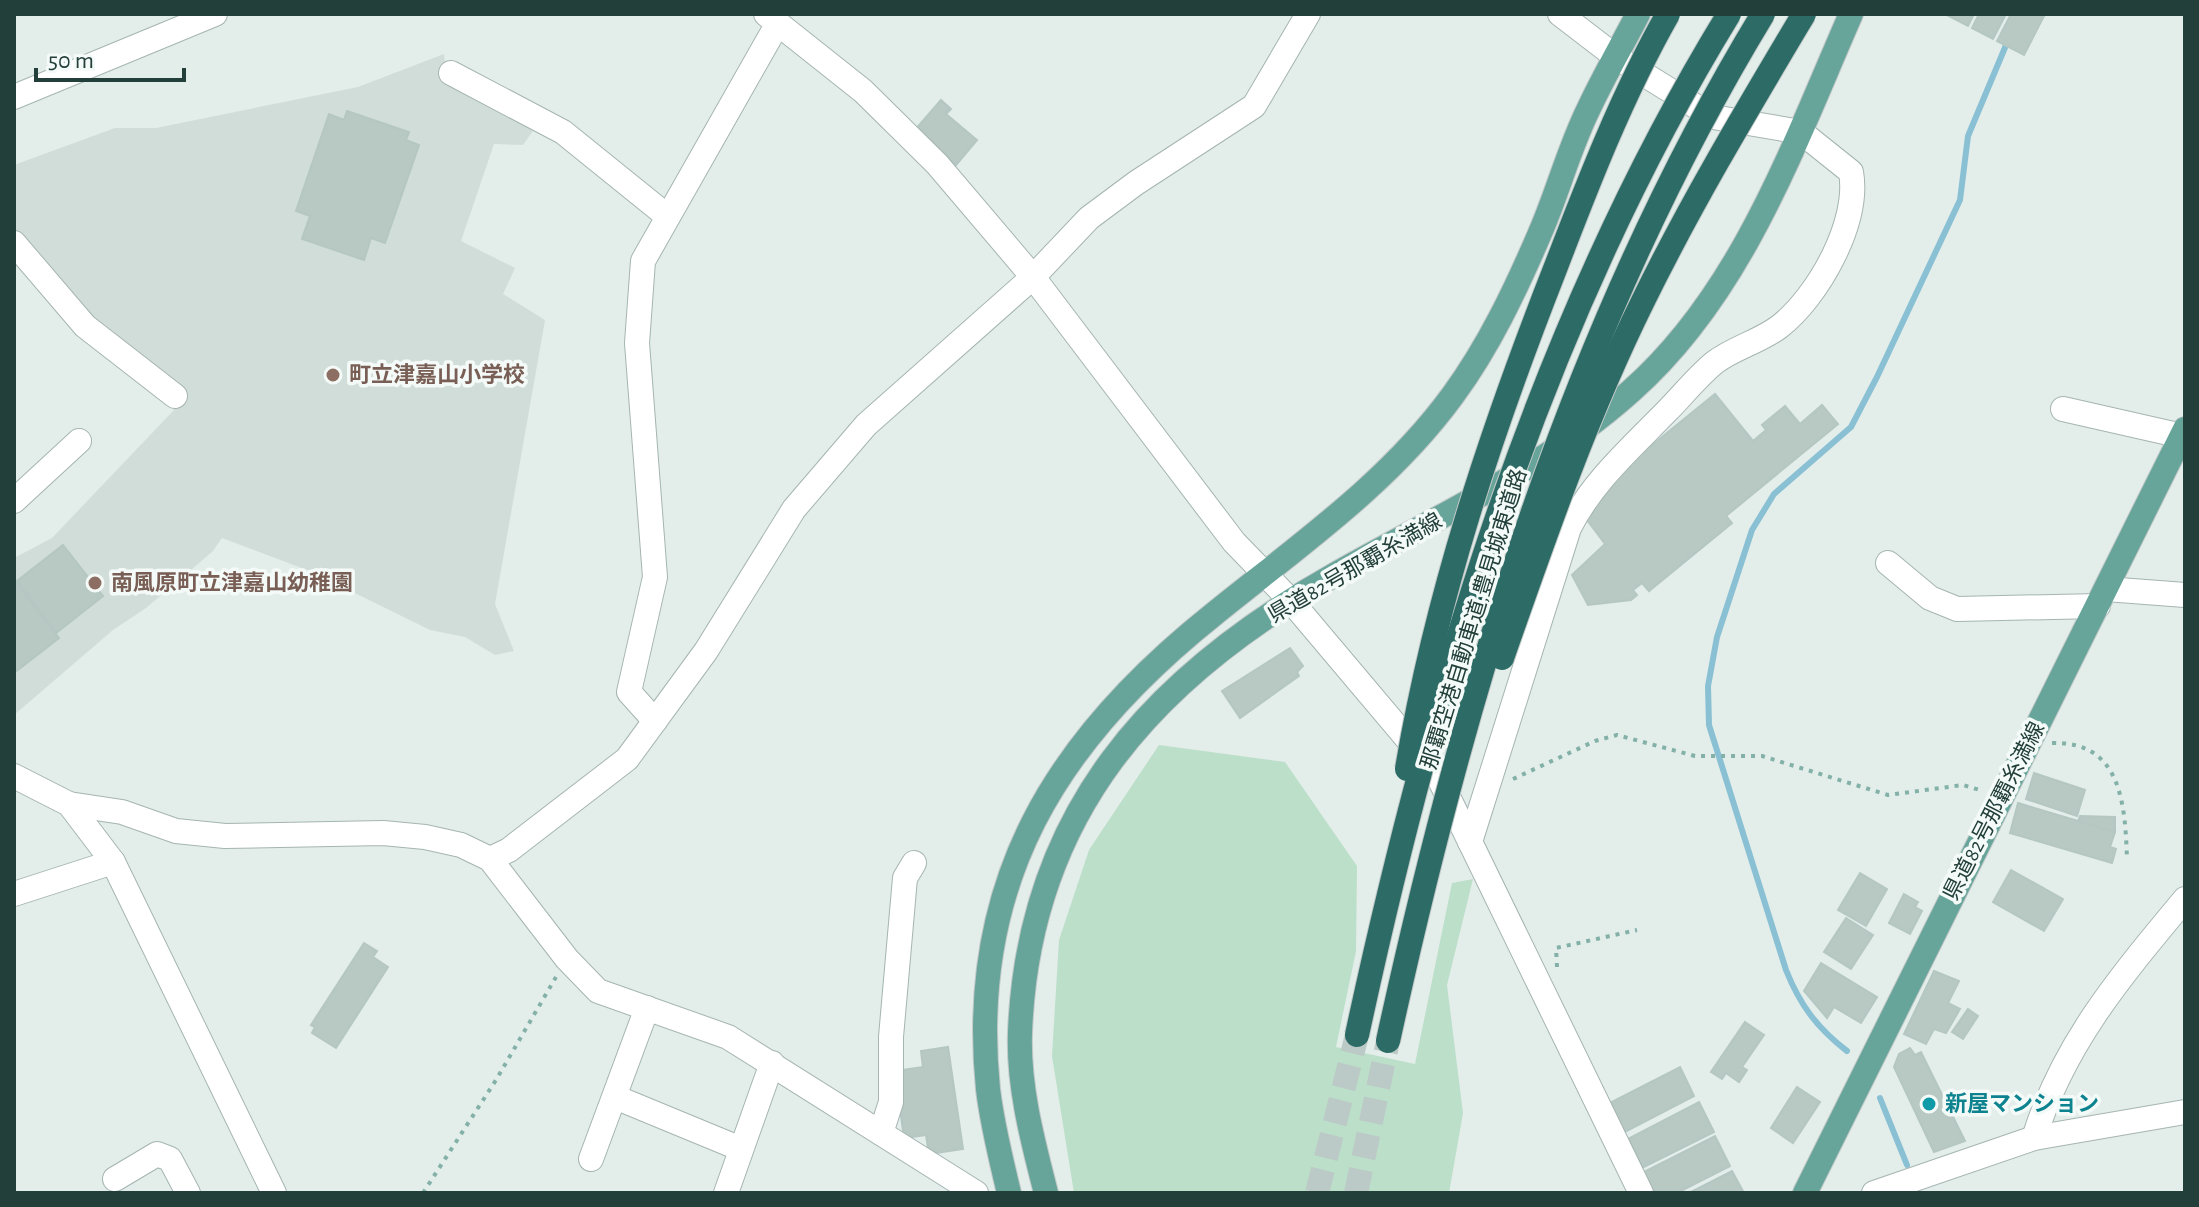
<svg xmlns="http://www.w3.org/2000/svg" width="2199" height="1207" font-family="'Alegreya Sans','Noto Sans JP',sans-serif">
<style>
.built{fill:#d1ddd9}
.green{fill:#bcdfc9}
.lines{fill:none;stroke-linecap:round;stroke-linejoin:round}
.stream{stroke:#8ac0d3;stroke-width:6}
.building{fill:#b8c8c3;stroke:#b5c7c2;stroke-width:2}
.highway-tunnel{stroke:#bccac7;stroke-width:24;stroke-dasharray:24 12;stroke-linecap:butt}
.minor-casing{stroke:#a5b5b2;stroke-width:26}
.major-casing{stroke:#c1c9c8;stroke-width:26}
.path{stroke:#83b1a8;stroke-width:4;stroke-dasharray:4 6;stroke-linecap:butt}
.minor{stroke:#fff;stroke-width:24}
.major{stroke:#67a49a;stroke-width:24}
.highway-bridge-casing{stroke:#c1c9c8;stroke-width:26;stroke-linecap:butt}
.highway-bridge{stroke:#2d6c66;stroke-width:24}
.education-dot{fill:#8d6e63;stroke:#f4faf7;stroke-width:3}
.culture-dot{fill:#0f9aa8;stroke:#f4faf7;stroke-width:3}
.labels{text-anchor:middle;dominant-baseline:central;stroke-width:7;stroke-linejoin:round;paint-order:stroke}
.education-label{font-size:22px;font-weight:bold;fill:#785e54;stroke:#f4faf7;text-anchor:start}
.street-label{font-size:22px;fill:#223f3a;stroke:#f4faf7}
.culture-label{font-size:22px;font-weight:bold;fill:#0d838f;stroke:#f4faf7;text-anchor:start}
</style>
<rect width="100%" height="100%" fill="#e3edea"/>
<!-- built -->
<path class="built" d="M444 54 446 78 537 125 523 145 494 144 461 241 515 268 503 294 545 320 495 604 514 651 495 655 465 637 430 630 312 572 222 538 212 552 146 608 113 630 14 715V558L52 538 174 410 86 341 14 255V165L115 128H156L358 87Z"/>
<!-- green -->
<path class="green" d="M1159 745 1285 762 1357 866 1356 951 1336 1047 1415 1064 1452 883 1473 879 1447 985 1463 1113 1449 1193H1331L1309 1187 1307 1193H1074L1052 1056 1059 940 1089 850Z"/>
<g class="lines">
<!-- stream -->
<g class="stream">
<path d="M1847 1051C1817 1028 1800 1005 1786 970L1709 725 1708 686 1717 637 1752 530 1774 494 1851 427 1877 377 1960 200 1968 136 2009 38"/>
<path d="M1880 1098 1907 1165"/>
</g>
</g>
<!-- building -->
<g class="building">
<path d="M1945 14H1974L1968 26Z"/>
<path d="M1979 14H2006L1993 39 1972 28Z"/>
<path d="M2011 14H2045L2024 55 1997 41Z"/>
<path d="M941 100 951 109 946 114 977 140 956 165 915 130Z"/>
<path d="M347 111 409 132 406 140 419 145 385 243 371 238 364 260 302 239 310 216 296 211 329 114 344 120Z"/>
<path d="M1715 394 1753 441 1766 430 1762 425 1785 406 1800 424 1822 405 1838 424 1726 516 1732 523 1649 591 1642 583 1633 590 1637 595 1631 600 1588 605 1572 575 1605 544 1584 516 1604 484Z"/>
<path d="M63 545 103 596 56 633 17 581Z"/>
<path d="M14 580 59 638 14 673Z"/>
<path d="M1290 648 1303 666 1297 672 1299 676 1240 718 1222 691Z"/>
<path d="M2034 773 2085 790 2077 816 2026 799Z"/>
<path d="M2018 803 2115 832 2110 847 2116 849 2112 863 2010 833Z"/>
<path d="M2080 816 2115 817V832L2078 821Z"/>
<path d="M2011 870 2063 899 2044 931 1993 902Z"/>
<path d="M1860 873 1887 889 1866 926 1838 910Z"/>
<path d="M1904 894 1918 902 1915 907 1922 911 1910 934 1889 923Z"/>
<path d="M1846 918 1873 935 1851 969 1824 952Z"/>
<path d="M364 943 377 951 373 957 388 967 336 1048 312 1033 315 1027 311 1025Z"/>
<path d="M1821 963 1877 997 1861 1023 1834 1007 1827 1018 1804 991Z"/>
<path d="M1934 971 1959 981 1948 1003 1960 1009 1946 1033 1934 1029 1926 1044 1904 1034Z"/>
<path d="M1968 1009 1978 1016 1963 1039 1952 1032Z"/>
<path d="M1745 1022 1764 1035 1742 1067 1747 1070 1739 1082 1726 1073 1722 1079 1711 1072Z"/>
<path d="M948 1047 963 1149 929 1154 926 1135 904 1138 895 1071 923 1067 921 1051Z"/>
<path d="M1910 1048 1915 1055 1921 1052 1965 1141 1934 1152 1894 1067 1899 1054Z"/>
<path d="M1680 1067 1694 1096 1623 1133 1608 1104Z"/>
<path d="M1797 1087 1820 1102 1793 1143 1771 1128Z"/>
<path d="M1699 1102 1714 1132 1642 1168 1628 1139Z"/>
<path d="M1715 1136 1730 1166 1677 1193H1655L1644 1172Z"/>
<path d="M1732 1171 1744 1193H1689Z"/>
</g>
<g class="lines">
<!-- highway-tunnel -->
<g class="highway-tunnel">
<path d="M1317 1193 1357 1035"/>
<path d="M1356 1193 1388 1041"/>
</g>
<defs>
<g id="minor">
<path d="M766 14 863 91 937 164 1033 277 1234 542 1291 601 1437 774 1641 1193"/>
<path d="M451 73 563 132 667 216"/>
<path d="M14 97 215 14"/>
<path d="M14 243 85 326 175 396"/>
<path d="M2063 409 2182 436"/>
<path d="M14 501 79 441"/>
<path d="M1888 563 1930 598 1957 609 2098 606"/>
<path d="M2106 589 2185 595"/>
<path d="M655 721 629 692 655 577 637 343 643 261 778 23"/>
<path d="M14 776 69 804 113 862 274 1193"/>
<path d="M69 804 122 812 176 831 225 836 383 833 425 837 461 845 490 859 567 959 598 991 728 1037 976 1193"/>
<path d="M1470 842 1569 528C1592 482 1631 448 1667 411 1682 396 1697 377 1714 363 1733 348 1759 342 1779 327 1818 297 1860 222 1851 172L1801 132 1713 117 1616 57 1560 14"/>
<path d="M490 859 509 850 627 759 706 651 794 509 866 425 1033 277 1089 218 1136 183 1254 106 1308 14"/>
<path d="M14 894 113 862"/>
<path d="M615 1097 741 1149"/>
<path d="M881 1133 891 1102V1037L905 878 914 863"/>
<path d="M2034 1138C2064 1042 2122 975 2185 899"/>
<path d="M591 1159 647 1008"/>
<path d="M115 1179 157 1154 170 1159 188 1193"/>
<path d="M726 1193 772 1063"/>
<path d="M1874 1193 2034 1138 2185 1112"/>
</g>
<g id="major">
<path d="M1009 1193C1001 1159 992 1124 988 1089 967 881 1057 739 1214 614 1298 546 1389 483 1453 395 1489 346 1516 289 1540 233 1558 192 1569 148 1589 108 1604 76 1622 45 1638 14"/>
<path d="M1046 1193C1033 1142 1018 1087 1020 1033 1028 813 1153 677 1336 574 1438 516 1543 470 1631 391 1742 293 1793 146 1851 14"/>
<path d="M1805 1193 2185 429"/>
</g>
</defs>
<!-- minor casing -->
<use href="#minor" class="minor-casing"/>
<!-- major casing -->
<use href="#major" class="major-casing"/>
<!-- path -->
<g class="path">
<path d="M2052 743C2122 741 2125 805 2127 859"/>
<path d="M1513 779 1595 741 1617 735 1695 756H1762L1888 795 1963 785 1983 791"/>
<path d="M1557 967 1556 948 1637 930"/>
<path d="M423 1193 496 1080 556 977"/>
</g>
<!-- minor -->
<use href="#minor" class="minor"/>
<!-- major -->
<use href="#major" class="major"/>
<defs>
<g id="highway-bridge">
<path d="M1502 658C1544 538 1586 416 1643 301 1691 203 1748 108 1804 14"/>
<path d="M1407 769C1436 596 1491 432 1555 269 1588 183 1622 95 1668 14"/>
<path d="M1357 1035C1433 682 1539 324 1729 14"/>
<path d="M1388 1041C1466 684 1572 328 1763 14"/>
</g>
</defs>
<!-- highway-bridge casing -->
<use href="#highway-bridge" class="highway-bridge-casing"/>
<!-- highway-bridge -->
<use href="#highway-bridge" class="highway-bridge"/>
</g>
<!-- markers -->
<g class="education-dot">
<circle cx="333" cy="375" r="8"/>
<circle cx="95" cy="583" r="8"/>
</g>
<circle class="culture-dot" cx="1929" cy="1104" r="8"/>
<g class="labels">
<!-- education labels -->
<g class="education-label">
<text x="349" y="375">町立津嘉山小学校</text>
<text x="111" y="583">南風原町立津嘉山幼稚園</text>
</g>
<!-- street labels -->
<g class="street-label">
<text transform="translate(1355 568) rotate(-30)">県道82号那覇糸満線</text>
<text transform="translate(1474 619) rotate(-73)">那覇空港自動車道;豊見城東道路</text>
<text transform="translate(1994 811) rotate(-63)">県道82号那覇糸満線</text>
</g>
<!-- culture labels -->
<g class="culture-label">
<text x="1945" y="1104">新屋マンション</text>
</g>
</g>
<!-- border -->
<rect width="2199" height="1207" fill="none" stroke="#223f3a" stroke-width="32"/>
<!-- scale -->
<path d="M36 68v12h148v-12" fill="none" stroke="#223f3a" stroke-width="4"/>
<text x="48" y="68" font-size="24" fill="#223f3a" stroke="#f4faf7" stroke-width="6" paint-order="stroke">50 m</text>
</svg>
